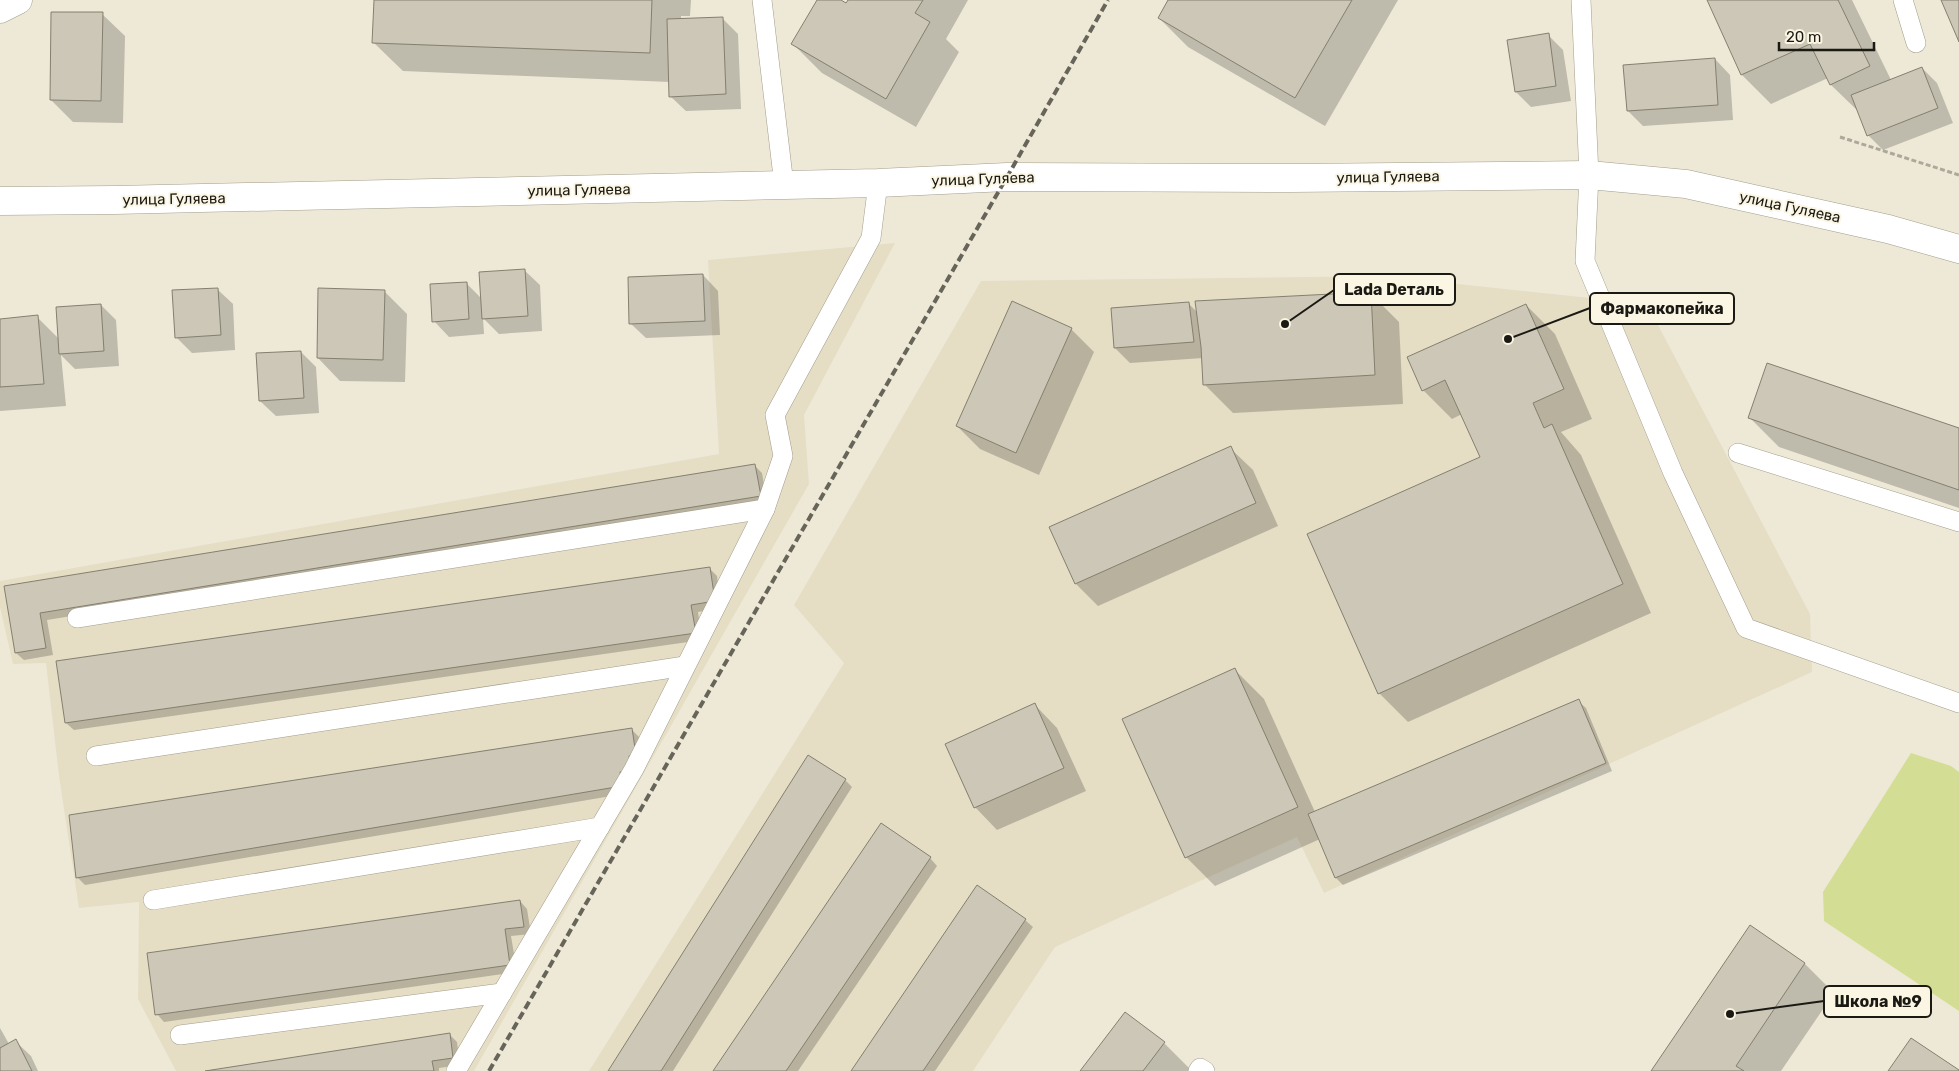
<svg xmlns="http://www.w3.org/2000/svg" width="1959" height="1071" font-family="Rubik,sans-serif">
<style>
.built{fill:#e5dec5}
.green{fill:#d4dd94}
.shadow{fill:#0003}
.building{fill:#ccc7b6;stroke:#847f6f}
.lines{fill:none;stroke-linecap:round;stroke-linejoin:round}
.lane-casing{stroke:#a29d8c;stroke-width:20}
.street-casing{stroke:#a29d8c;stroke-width:29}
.secondary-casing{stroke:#a29d8c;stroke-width:29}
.path{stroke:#ada99a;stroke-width:3;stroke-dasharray:5 2.5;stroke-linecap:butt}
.lane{stroke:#fff;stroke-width:19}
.street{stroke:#fff;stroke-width:28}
.secondary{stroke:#fff;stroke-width:28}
.rail{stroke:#676459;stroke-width:4;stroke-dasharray:8 4;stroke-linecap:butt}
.labels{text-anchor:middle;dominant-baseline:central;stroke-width:4;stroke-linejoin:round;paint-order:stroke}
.street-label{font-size:15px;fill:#1b1913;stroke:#fbf6e4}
.leader{fill:none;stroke:#1b1913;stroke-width:2}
.callout-dot{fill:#1b1913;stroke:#fbf6e4;stroke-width:2}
.callout{fill:#fbf6e4;stroke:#1b1913;stroke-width:2}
.callout-label{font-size:16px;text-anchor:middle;font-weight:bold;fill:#1b1913}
</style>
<rect width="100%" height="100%" fill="#eee9d7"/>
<!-- built -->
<g class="built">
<path d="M895 243 804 415 809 484 474 1071H176L138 999 139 902 79 908 59 776 46 663 13 664 0 607V581L719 454 708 260Z"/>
<path d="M1383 276 1647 304 1810 614 1812 672 1324 893 1297 837 1055 947 973 1071H589L844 663 794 605 981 281Z"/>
</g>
<!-- green -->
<path class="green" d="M1911 753 1951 766 1959 772V1011L1824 921 1823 892Z"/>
<!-- shadow -->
<g class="shadow">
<path d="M375 0H691L690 16H681V20L723 19 738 34 741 109 686 111 670 96V82L403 71 373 42Z"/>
<path d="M818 0H838L846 5 849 0H968L946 39 959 52 916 127 822 73 793 44Z"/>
<path d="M1169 0H1398L1325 126 1188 47 1159 18Z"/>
<path d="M1708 0H1852L1891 80 1922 68 1937 83 1953 123 1883 150 1868 135 1859 112 1831 85 1828 78 1771 104 1742 75Z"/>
<path d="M102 14 125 36 123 123 73 122 51 100Z"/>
<path d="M1548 35 1563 50 1571 101 1531 107 1516 92Z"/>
<path d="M1715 59 1730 75 1733 120 1643 126 1628 111Z"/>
<path d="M524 270 540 285 542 331 499 334 483 318 484 334 449 337 434 321 466 283 482 299Z"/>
<path d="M703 275 718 291 720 335 646 338 630 323Z"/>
<path d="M217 289 233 304 235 350 192 353 177 338Z"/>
<path d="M384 291 407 314 405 382 340 381 318 358Z"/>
<path d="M1370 293 1399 322 1403 404 1233 413 1204 384 1203 358 1130 363 1115 348 1188 303 1198 313Z"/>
<path d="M101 305 116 320 119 366 75 369 61 355 66 406 0 411V320L37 317 59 339Z"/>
<path d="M1526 305 1555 334 1592 419 1561 432 1581 455 1651 613 1408 722 1379 693 1481 458 1462 414 1452 419 1423 390Z"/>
<path d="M1071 329 1094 352 1039 475 980 449 957 426Z"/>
<path d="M301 352 316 367 319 413 276 416 260 401Z"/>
<path d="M1750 418 1959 429V508L1779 447Z"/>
<path d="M1230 448 1253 470 1278 526 1098 606 1076 584Z"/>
<path d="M755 466 762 473 767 503 47 620 53 655 24 660 16 653 6 587Z"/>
<path d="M709 568 717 576 721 608 698 612 702 640 74 730 66 723 57 662Z"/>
<path d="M1235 670 1264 699 1315 812 1578 701 1586 708 1612 771 1343 885 1336 878 1320 839 1215 886 1186 857Z"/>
<path d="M1035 705 1057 728 1086 791 997 830 975 807Z"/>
<path d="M631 729 639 737 643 762 629 793 85 885 77 877Z"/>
<path d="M845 780 852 787 673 1071H609Z"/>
<path d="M930 858 937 866 798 1071H714Z"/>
<path d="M977 887 1025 920 1033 927 935 1071H852Z"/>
<path d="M520 901 527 909 531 934 511 936 517 972 164 1022 157 1014Z"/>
<path d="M1750 927 1805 964 1834 993 1781 1071H1652Z"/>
<path d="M0 1028 9 1044 15 1041 31 1056 38 1071H0Z"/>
<path d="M449 1034 457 1042 460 1065 439 1068V1071H213Z"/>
<path d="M1164 1043 1192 1071H1082Z"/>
</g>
<!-- building -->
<g class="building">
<path d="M374 0H652L650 53 372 43Z"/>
<path d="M817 0H841L846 3 848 0H923L915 13 930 22 886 99 791 44Z"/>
<path d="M1168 0H1352L1295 98 1158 18Z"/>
<path d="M1707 0H1838L1870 66 1830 85 1810 44 1741 75Z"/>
<path d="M1941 0H1959V42Z"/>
<path d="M51 12H103L101 101 50 100Z"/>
<path d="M723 17 726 94 669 97 667 19Z"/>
<path d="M1549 33 1556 86 1515 92 1507 40Z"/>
<path d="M1715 58 1718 105 1627 111 1623 65Z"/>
<path d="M1922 67 1938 108 1867 136 1851 95Z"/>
<path d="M525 269 528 316 482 319 479 272Z"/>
<path d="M703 274 705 321 629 324 628 277Z"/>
<path d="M467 282 469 319 432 322 430 284Z"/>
<path d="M218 288 221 335 175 338 172 290Z"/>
<path d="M318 288 385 290 383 360 317 358Z"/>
<path d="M1371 292 1375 375 1203 385 1201 347 1195 301Z"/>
<path d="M1012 301 1072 328 1016 453 956 426Z"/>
<path d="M1189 302 1194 342 1114 348 1111 308Z"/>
<path d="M101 304 104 351 59 354 56 307Z"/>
<path d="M1526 304 1564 389 1533 403 1544 428 1552 424 1623 584 1378 694 1307 534 1480 457 1445 380 1422 391 1407 357Z"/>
<path d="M38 315 44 384 0 387V319Z"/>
<path d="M301 351 304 398 259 401 256 353Z"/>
<path d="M1767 363 1959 428V490L1748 418Z"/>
<path d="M1231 446 1256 503 1075 584 1049 527Z"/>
<path d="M755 464 761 496 40 613 46 648 15 653 4 586Z"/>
<path d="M710 567 715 601 691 605 696 633 65 723 56 661Z"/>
<path d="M1235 668 1298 807 1185 858 1122 719Z"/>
<path d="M1579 699 1606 763 1335 878 1308 814Z"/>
<path d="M1035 703 1064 768 974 808 945 744Z"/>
<path d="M632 728 636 755 629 756 631 770 620 772 622 786 76 878 69 815Z"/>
<path d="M808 755 846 779 661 1071H608Z"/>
<path d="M881 823 931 857 786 1071H713Z"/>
<path d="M977 885 1026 919 923 1071H851Z"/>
<path d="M520 900 524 927 505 929 510 965 155 1015 147 953Z"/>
<path d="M1750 925 1805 963 1736 1066 1744 1071H1651Z"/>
<path d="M1125 1012 1165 1042 1143 1071H1080Z"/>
<path d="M450 1033 453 1058 432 1061 434 1071H205Z"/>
<path d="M1911 1038 1959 1070V1071H1888Z"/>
<path d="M16 1039 32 1071H0V1048Z"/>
</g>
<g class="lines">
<defs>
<g id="lane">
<path d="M762 0 784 185"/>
<path d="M1581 0 1589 175 1585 261 1673 473 1746 628 1959 703"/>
<path d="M1903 0 1916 43"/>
<path d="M1738 453 1959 522"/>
<path d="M77 618 765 509"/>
<path d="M96 756 685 666"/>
<path d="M153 900 600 827"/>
<path d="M180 1035 502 993"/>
<path d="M456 1071 634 769 765 509 783 456 775 415 871 238 878 183"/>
<path d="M1198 1071 1200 1068 1205 1071"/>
</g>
<path id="street" d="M0 9 18 0"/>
<path id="secondary" d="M0 201 115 200 878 183 1007 177 1292 178 1589 175 1686 184 1888 229 1959 249"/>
</defs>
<!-- lane casing -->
<use href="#lane" class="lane-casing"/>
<!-- street casing -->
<use href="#street" class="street-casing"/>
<!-- secondary casing -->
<use href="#secondary" class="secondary-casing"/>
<!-- path -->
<path class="path" d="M1840 137 1959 175"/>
<!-- lane -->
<use href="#lane" class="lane"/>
<!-- street -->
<use href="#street" class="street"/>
<!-- secondary -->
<use href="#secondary" class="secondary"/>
<!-- rail -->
<path class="rail" d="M489 1071 1007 177 1108 0"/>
</g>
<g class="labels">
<!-- street labels -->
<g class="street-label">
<text transform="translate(1388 177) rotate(-1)">улица Гуляева</text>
<text transform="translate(983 179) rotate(-2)">улица Гуляева</text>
<text transform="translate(579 190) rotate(-1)">улица Гуляева</text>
<text transform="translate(174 199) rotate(-1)">улица Гуляева</text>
<text transform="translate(1790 207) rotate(12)">улица Гуляева</text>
</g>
</g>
<!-- callouts -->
<path class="leader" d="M1285 324L1334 290M1508 339L1590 308M1730 1014L1824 1001"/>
<g class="callout-dot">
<circle cx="1285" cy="324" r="5"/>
<circle cx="1508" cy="339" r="5"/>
<circle cx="1730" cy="1014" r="5"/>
</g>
<g class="callout">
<rect x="1334" y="274" width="121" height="31" rx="5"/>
<rect x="1590" y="293" width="144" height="31" rx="5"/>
<rect x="1824" y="986" width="107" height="31" rx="5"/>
</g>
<g class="callout-label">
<text x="1394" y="295">Lada Dеталь</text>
<text x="1662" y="314">Фармакопейка</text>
<text x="1878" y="1007">Школа №9</text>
</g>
<!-- scale -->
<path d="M1779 42v8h95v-8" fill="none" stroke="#1b1913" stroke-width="2.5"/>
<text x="1786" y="42" font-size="15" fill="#1b1913" stroke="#fbf6e4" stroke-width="4" paint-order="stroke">20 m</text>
</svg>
